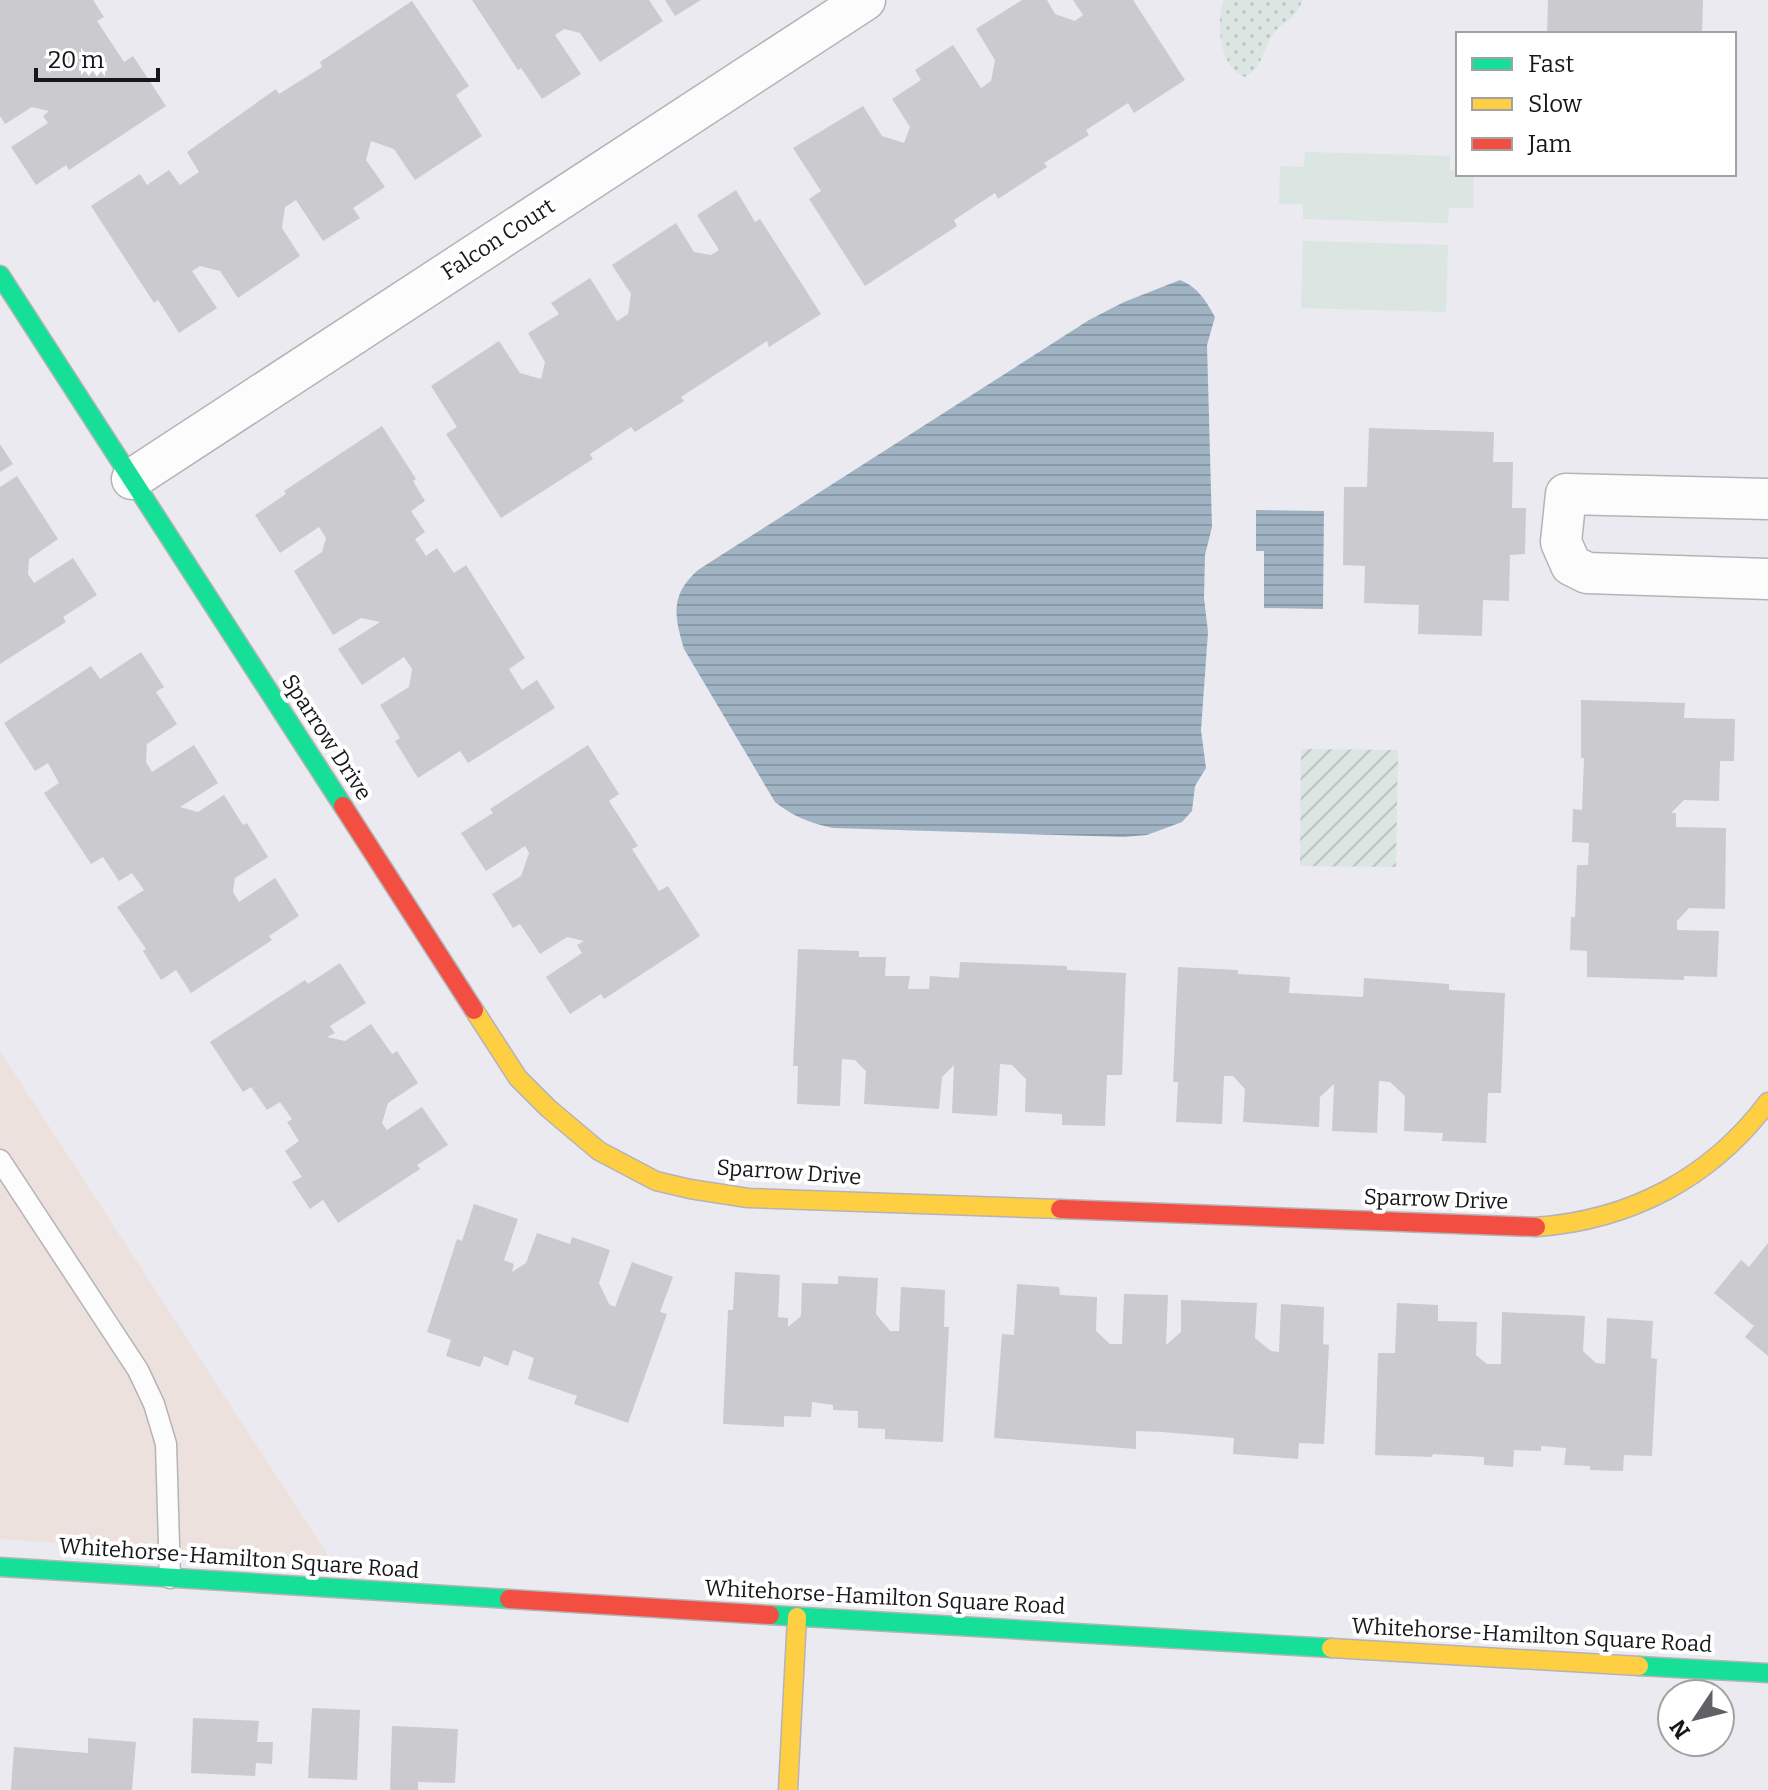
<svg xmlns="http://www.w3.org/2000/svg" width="1768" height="1790" font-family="Bitter,serif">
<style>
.commercial{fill:#ede1dd}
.grass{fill:url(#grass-dots)}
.garden{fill:url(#garden-furrows)}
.pitch{fill:#dbe5e2}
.water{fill:url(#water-rules)}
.building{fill:#cacacf}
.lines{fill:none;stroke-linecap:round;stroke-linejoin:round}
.lane-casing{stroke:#b4b4b8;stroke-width:23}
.street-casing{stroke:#b4b4b8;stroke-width:43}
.fast-casing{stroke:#b4b4b8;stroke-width:21}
.slow-casing{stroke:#b4b4b8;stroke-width:21}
.jam-casing{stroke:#b4b4b8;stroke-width:21}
.lane{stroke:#fcfcfd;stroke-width:20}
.street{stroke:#fcfcfd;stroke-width:40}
.fast{stroke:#16e098;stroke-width:18}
.slow{stroke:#ffcf43;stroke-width:18}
.jam{stroke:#f24e42;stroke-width:18}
.labels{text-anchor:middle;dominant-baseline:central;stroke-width:8;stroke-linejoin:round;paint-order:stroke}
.street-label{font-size:22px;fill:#16171a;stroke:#fff}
</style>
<defs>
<pattern id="grass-dots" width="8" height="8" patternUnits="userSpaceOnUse" patternTransform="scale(2)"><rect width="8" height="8" fill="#dbe5e2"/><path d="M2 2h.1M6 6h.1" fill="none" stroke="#bbc4c1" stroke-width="1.8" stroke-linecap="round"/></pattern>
<pattern id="garden-furrows" width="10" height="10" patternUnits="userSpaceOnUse" patternTransform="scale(2)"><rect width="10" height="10" fill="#dbe5e2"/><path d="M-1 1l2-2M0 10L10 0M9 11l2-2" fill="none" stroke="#bbc4c1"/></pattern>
<pattern id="water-rules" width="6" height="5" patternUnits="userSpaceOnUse" patternTransform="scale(2)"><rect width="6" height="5" fill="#a0b3c2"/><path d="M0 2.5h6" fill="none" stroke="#8999a6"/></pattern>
</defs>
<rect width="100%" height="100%" fill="#eaeaf0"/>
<!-- commercial -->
<path class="commercial" d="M0 1051 331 1560 0 1539Z"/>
<!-- grass -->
<path class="grass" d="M1224 0H1302C1298 16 1288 19 1277 29 1263 44 1264 68 1245 77 1220 68 1215 23 1224 0Z"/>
<!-- garden -->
<path class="garden" d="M1301 749 1398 750 1396 867 1300 866Z"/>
<!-- pitch -->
<g class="pitch">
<path d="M1305 152 1450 156V170L1458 171V174H1474L1473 208H1449L1448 223 1303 219V204H1279L1280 166 1304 167Z"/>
<path d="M1303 241 1448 245 1446 312 1301 308Z"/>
</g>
<!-- water -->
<g class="water">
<path d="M1180 280C1198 287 1206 301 1215 317L1207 345 1212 527 1205 555 1204 598 1208 632 1201 730 1206 768 1195 786 1192 811 1182 822 1147 835 1124 837 833 828C810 823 794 817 775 802L684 649C674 615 670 595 698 570L1089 320 1124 302Z"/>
<path d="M1256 510 1324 511 1323 609 1264 608V551H1256Z"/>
</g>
<!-- building -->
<g class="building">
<path d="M0 0H93L104 17 97 21 124 62 133 56 166 106 69 170 66 165 36 185 11 147 48 123 43 116 49 111 32 107 5 124 0 116Z"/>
<path d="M472 0H649L663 21 600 62 580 33 564 29 555 35 581 74 542 99 521 68 518 70Z"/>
<path d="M665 0H701L675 16Z"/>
<path d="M1022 0H1047L1055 14 1075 21 1083 15 1073 0H1133L1185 80 1134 113 1128 103 1086 130 1089 135 1044 163 1047 167 998 199 995 193 954 220 957 226 865 286 809 199 821 191 793 148 863 106 882 136 904 143 910 127 892 99 921 80 915 70 953 45 981 88 991 81 995 60 976 29Z"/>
<path d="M1548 0H1703L1702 34H1547Z"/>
<path d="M412 1 469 86 456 95 482 136 415 180 394 149 371 141 366 160 385 187 353 208 360 218 323 241 296 200 285 207 282 228 300 256 238 298 220 271 200 266 192 271 217 308 179 333 158 300 154 303 91 206 140 174 147 185 169 170 180 185 199 172 187 152 276 89 279 94 322 67 320 62Z"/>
<path d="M736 190 755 222 760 219 821 314 769 347 767 341 681 397 684 401 635 432 631 427 590 454 593 459 501 518 446 434 457 427 431 386 499 341 520 373 541 379 545 362 528 333 559 314 551 303 590 278 617 321 628 314 631 294 612 265 676 223 694 252 711 255 719 250 697 215Z"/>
<path d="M382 426 416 479 413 481 425 501 411 511 425 532 415 539 426 556 437 548 454 573 466 565 525 658 509 669 522 690 537 680 555 708 468 763 460 751 418 778 395 741 400 738 380 705 409 687 412 669 404 657 362 685 338 649 380 622 361 618 333 635 294 571 322 552 326 538 319 527 280 553 255 515 286 494 284 491Z"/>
<path d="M1369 428 1494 432 1493 462H1513L1512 508H1526L1525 554 1510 555 1509 601 1483 600 1482 636 1418 634 1419 605 1364 603 1365 566 1343 565 1344 487H1367Z"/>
<path d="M0 444 13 464 0 472Z"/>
<path d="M17 476 58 539 29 559 28 574 34 583 73 558 97 595 63 617 66 622 0 664V487Z"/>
<path d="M141 652 164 687 156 692 177 724 147 744 146 762 152 772 194 745 218 783 180 807 198 812 224 795 243 825 247 823 268 857 235 878 233 892 239 902 275 878 299 916 269 936 272 940 191 993 176 970 161 980 143 951 146 949 117 907 144 890 132 873 119 881 103 857 91 864 44 793 59 783 48 763 35 771 4 723 91 666 100 679Z"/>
<path d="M1581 700 1685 703 1684 718 1735 719 1734 761H1720L1719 801 1684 800 1671 813H1676V827L1726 828 1725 909 1689 908 1677 921V930L1719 931 1717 977 1684 976V980L1587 977V951L1570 950 1571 917H1575L1577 865H1588L1589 843 1572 842 1573 809 1582 810 1584 758H1581Z"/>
<path d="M588 745 619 794 609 801 638 846 632 849 659 891 668 886 700 936 604 999 601 994 570 1014 546 977 582 953 577 945 584 941 567 937 540 954 520 924 513 928 492 894 521 876 529 853 525 846 486 871 461 833 493 813 490 809Z"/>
<path d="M798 949 859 951V957H886L885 976H910L908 989H929L930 976 959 978 960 962 1067 966V970L1126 973 1122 1075H1107L1105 1126 1062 1125V1114L1025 1112 1026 1079 1012 1065 1000 1064 997 1116 952 1113 954 1065 942 1077 939 1109 864 1104 866 1071 855 1060 842 1059 840 1106 797 1104 798 1066H793Z"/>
<path d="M340 963 366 1003 330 1026 335 1033 327 1037 345 1041 371 1024 392 1054 397 1051 418 1083 388 1103 382 1123 387 1130 422 1107 448 1145 417 1165 420 1169 338 1223 323 1200 310 1209 292 1182 302 1177 285 1151 299 1141 287 1122 292 1119 280 1102 267 1110 251 1087 243 1092 210 1042 305 980 308 984Z"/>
<path d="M1178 967 1238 970V974L1290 977 1289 993 1363 997 1364 978 1449 984V990L1505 993 1501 1093H1488L1486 1143 1442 1141 1443 1133 1404 1131 1405 1096 1390 1082 1379 1081 1377 1133 1332 1131 1334 1084 1320 1097 1319 1127 1243 1122 1245 1089 1233 1076H1224L1222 1124 1176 1122 1178 1082H1173Z"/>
<path d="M474 1204 518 1219 504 1260 514 1264 512 1272 526 1263 537 1233 570 1244 572 1237 610 1250 599 1283 609 1304 615 1307 632 1262 673 1277 660 1312 667 1314 628 1423 574 1404 577 1396 528 1379 534 1358 513 1350 508 1366 484 1356 480 1367 446 1356 451 1340 427 1332 457 1239 462 1241Z"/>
<path d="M1768 1243V1356L1745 1337 1754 1326 1714 1293 1741 1260 1749 1267Z"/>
<path d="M735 1272 780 1275 778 1317 788 1318V1327L801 1316 802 1283 838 1284V1276L878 1278 876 1314 890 1331H899L901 1287 945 1290 944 1327H949L943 1442 885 1439V1429L858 1428V1411L833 1410V1405L812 1402 811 1417 784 1416V1427L723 1424 728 1310H733Z"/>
<path d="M1017 1284 1059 1287 1060 1295 1097 1297 1096 1331 1110 1344H1122L1124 1294 1168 1295 1166 1345 1181 1332V1300L1257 1303 1255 1338 1271 1351 1279 1352 1281 1304 1324 1307 1323 1344 1329 1345 1324 1444 1299 1443 1298 1459 1233 1454 1234 1438 1162 1432 1136 1431V1449L994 1438 1002 1334 1014 1335Z"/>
<path d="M1397 1303 1438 1305V1321L1477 1322 1476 1355 1487 1364H1501L1502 1312 1585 1316 1583 1351 1596 1363 1605 1364 1607 1318 1653 1321 1651 1358 1657 1359 1652 1456 1624 1455 1623 1471 1590 1470V1466L1564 1465 1566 1448 1541 1446V1451L1514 1450 1513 1467 1484 1465V1457L1433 1454 1432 1457 1375 1455 1378 1353H1395Z"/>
<path d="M312 1708 360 1710 357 1780 308 1778Z"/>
<path d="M193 1718 259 1721 257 1742H273L272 1764 256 1763 255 1776 191 1773Z"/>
<path d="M392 1726 458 1729 455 1783 418 1782V1790H390Z"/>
<path d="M88 1738 136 1742 132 1790H11L14 1747 88 1753Z"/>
</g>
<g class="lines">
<defs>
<path id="lane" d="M0 1160 138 1370 154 1404 166 1444 170 1578"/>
<g id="street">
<path d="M132 479 865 0"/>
<path d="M1768 499 1566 494 1561 542 1571 565 1587 573 1768 579"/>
</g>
<g id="fast">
<path d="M0 275 343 806"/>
<path d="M0 1567 509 1599"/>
<path d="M770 1615 1331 1648"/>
<path d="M1639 1666 1768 1673"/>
</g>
<g id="slow">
<path d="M474 1010 518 1078 548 1108 599 1151 656 1181 690 1189 748 1198 1060 1209"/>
<path d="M1536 1227C1631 1220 1711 1178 1768 1102"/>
<path d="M1331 1648 1639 1666"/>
<path d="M788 1790 797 1617"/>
</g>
<g id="jam">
<path d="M343 806 474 1010"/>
<path d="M1060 1209 1536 1227"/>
<path d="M509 1599 770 1615"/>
</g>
</defs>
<!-- lane casing -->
<use href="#lane" class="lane-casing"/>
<!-- street casing -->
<use href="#street" class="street-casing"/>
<!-- fast casing -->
<use href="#fast" class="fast-casing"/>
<!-- slow casing -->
<use href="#slow" class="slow-casing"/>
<!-- jam casing -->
<use href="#jam" class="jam-casing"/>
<!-- lane -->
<use href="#lane" class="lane"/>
<!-- street -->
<use href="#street" class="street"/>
<!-- fast -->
<use href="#fast" class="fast"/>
<!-- slow -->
<use href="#slow" class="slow"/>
<!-- jam -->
<use href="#jam" class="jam"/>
</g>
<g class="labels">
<!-- street labels -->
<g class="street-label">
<text transform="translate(498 239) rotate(-33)">Falcon Court</text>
<text transform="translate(327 737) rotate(57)">Sparrow Drive</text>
<text transform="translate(789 1172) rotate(4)">Sparrow Drive</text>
<text transform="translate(1436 1199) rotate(2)">Sparrow Drive</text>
<text transform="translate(239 1558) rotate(4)">Whitehorse-Hamilton Square Road</text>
<text transform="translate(885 1597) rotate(3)">Whitehorse-Hamilton Square Road</text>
<text transform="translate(1532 1635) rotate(3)">Whitehorse-Hamilton Square Road</text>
</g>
</g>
<!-- legend -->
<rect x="1456" y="32" width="280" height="144" fill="#ffffff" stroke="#a2a2a3" stroke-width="2"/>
<rect x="1472" y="58" width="40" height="12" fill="#16e098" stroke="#a2a2a3" stroke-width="2"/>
<text x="1528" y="72" font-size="24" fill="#16171a">Fast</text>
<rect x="1472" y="98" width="40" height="12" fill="#ffcf43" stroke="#a2a2a3" stroke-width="2"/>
<text x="1528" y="112" font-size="24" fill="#16171a">Slow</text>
<rect x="1472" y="138" width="40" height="12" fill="#f24e42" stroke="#a2a2a3" stroke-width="2"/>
<text x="1528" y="152" font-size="24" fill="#16171a">Jam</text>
<!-- north arrow -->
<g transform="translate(1696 1718) rotate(235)"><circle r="38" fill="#ffffff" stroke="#a2a2a3" stroke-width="2"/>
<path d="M0-6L14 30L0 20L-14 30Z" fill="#606165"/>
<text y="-12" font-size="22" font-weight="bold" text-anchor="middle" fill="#16171a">N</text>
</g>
<!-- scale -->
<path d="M36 68v12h122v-12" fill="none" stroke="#16171a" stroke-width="4"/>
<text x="48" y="68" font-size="24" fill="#16171a" stroke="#ffffff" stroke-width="6" paint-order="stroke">20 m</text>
</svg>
